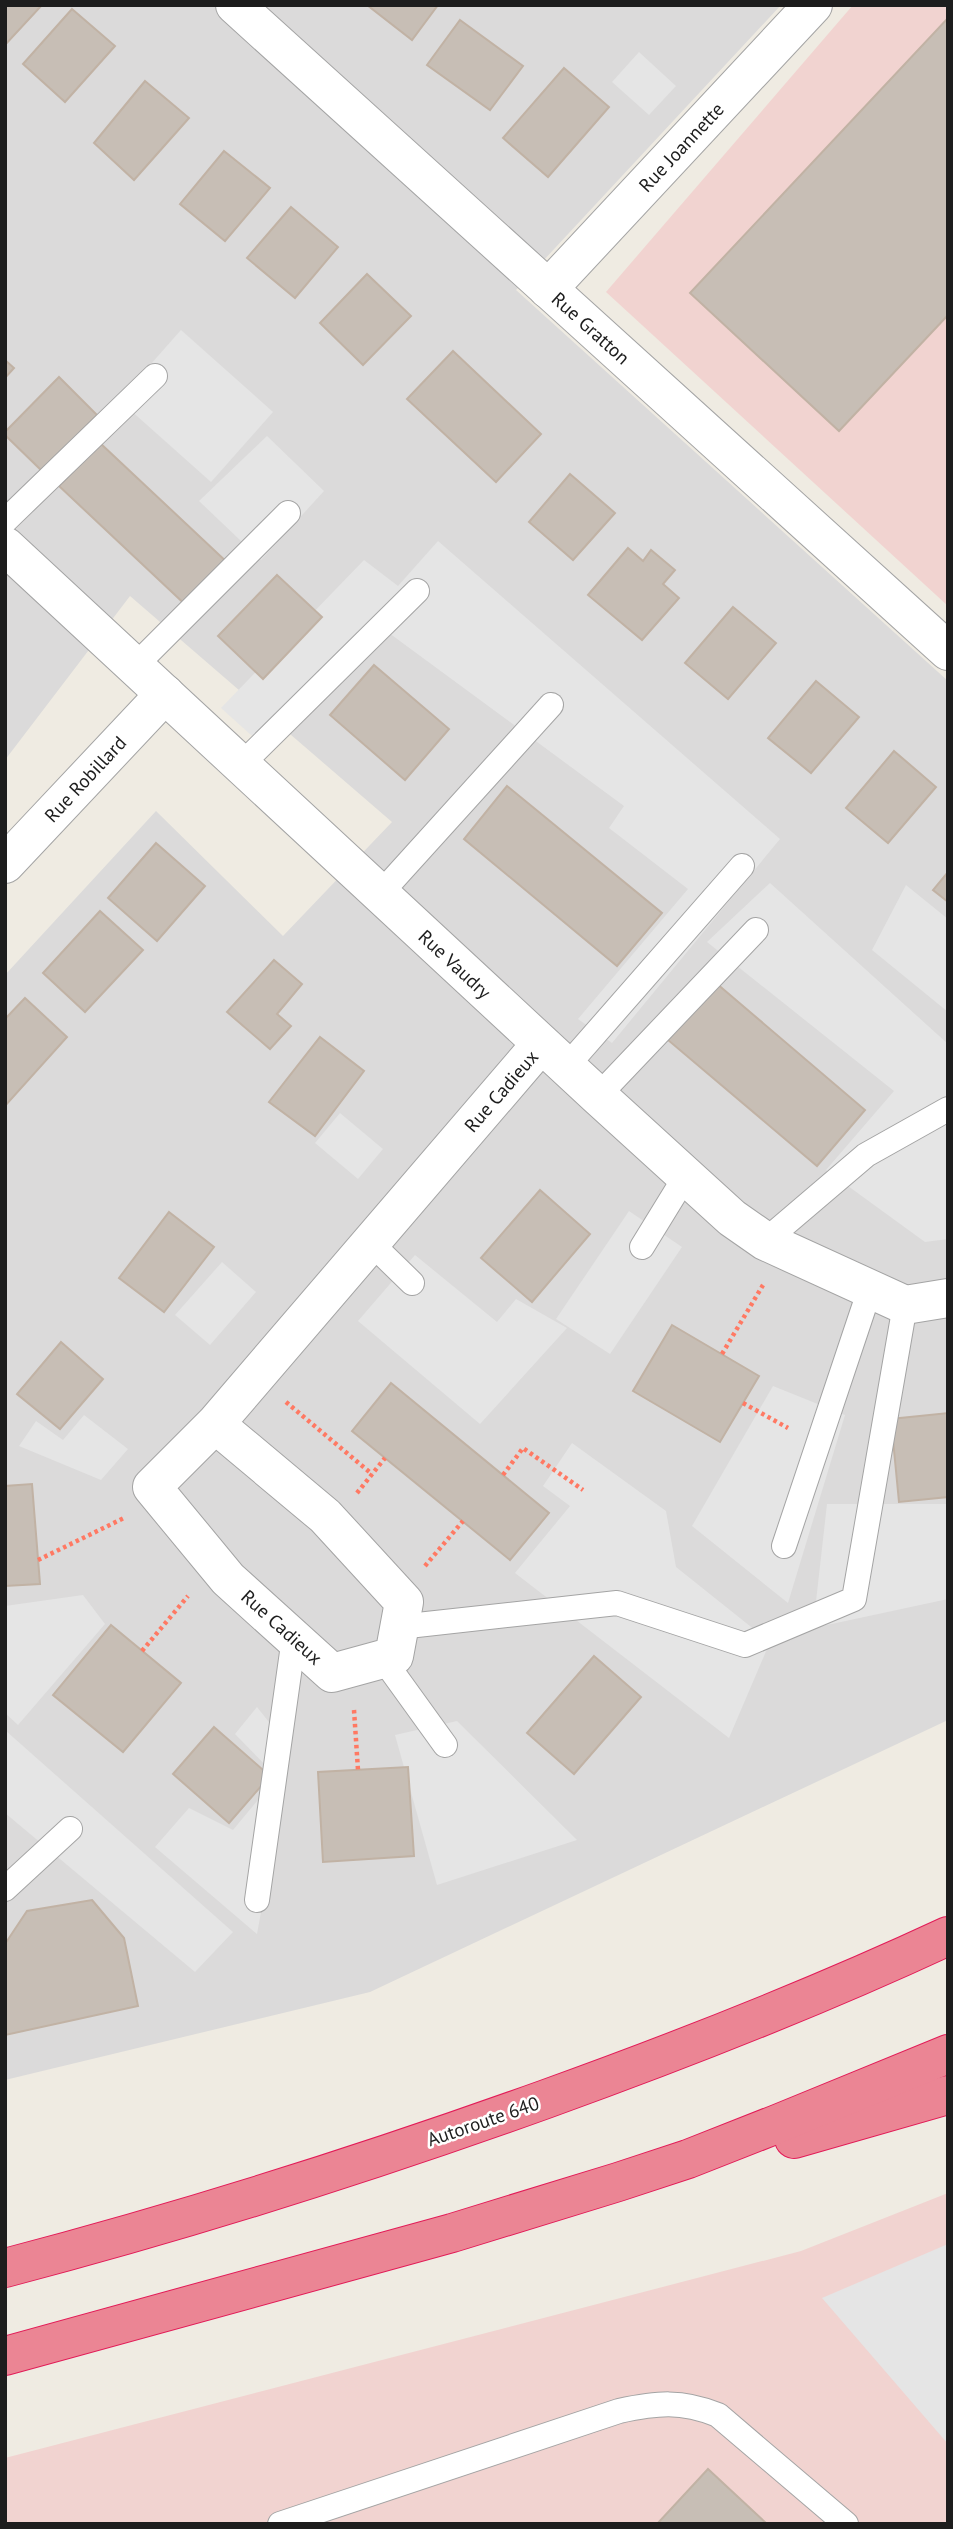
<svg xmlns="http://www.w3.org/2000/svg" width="953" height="2529" font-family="'PT Sans',sans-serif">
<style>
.residential{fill:#dbdada}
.commercial{fill:#f1d3d0}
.parking{fill:#e5e5e5}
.building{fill:#c7beb5;stroke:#c1b2a4;stroke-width:2}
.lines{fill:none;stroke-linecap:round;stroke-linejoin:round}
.service-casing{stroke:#a4a4a4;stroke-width:26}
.minor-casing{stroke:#a4a4a4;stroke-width:40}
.motorway-casing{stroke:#e21b57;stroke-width:40}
.path{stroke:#ff7963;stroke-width:4.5;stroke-dasharray:3.5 3.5;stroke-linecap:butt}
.service{stroke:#fff;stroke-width:24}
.minor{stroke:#fff;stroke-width:38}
.motorway{stroke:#eb8594;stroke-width:38}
.labels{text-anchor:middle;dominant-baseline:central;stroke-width:5;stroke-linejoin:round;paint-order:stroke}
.street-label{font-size:19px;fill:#1d1d1d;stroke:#fff}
</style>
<rect width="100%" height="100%" fill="#efebe2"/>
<!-- residential -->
<path class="residential" d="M5 5H781L516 290 948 681V1720L370 1992 5 2080V975L156 811 283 936 392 822 130 596 5 760Z"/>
<!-- commercial -->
<g class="commercial">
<path d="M853 5H948V606L606 292Z"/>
<path d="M948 2193V2524H5V2458L801 2251Z"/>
</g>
<!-- parking -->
<g class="parking">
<path d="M639 52 676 86 649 115 612 82Z"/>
<path d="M181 330 273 412 211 482 119 400Z"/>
<path d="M267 436 324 491 261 560 199 501Z"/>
<path d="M438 541 780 839 612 1043 578 1019 688 889 609 828 624 806 389 633 270 752 221 708 364 560 398 586Z"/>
<path d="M770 883 948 1044V1239L925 1242 826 1170 894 1091 707 942Z"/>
<path d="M906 885 948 919V1012L872 950Z"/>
<path d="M340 1113 383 1149 358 1179 315 1143Z"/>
<path d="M629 1211 682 1247 610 1354 556 1319Z"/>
<path d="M415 1255 497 1322 516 1299 567 1328 480 1424 358 1321Z"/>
<path d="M222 1262 256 1292 210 1345 175 1315Z"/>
<path d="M773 1386 845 1415 788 1603 692 1526Z"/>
<path d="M84 1415 128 1449 101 1480 19 1446 36 1421 63 1440Z"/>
<path d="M572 1443 666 1511 676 1567 770 1642 729 1738 515 1573 570 1506 543 1486Z"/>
<path d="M827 1504H948V1599L813 1628Z"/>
<path d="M83 1595 105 1624 18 1725 5 1713V1606Z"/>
<path d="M257 1707 291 1750 257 1934 155 1847 189 1808 233 1830 277 1777 235 1734Z"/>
<path d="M457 1721 577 1840 437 1885 395 1735Z"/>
<path d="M5 1730 233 1932 195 1972 5 1813Z"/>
<path d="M948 2244V2444L822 2298Z"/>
</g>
<!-- building -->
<g class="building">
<path d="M5 5H42L5 45Z"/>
<path d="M367 5H438L412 40Z"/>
<path d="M72 9 115 46 65 102 23 64Z"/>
<path d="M948 18V315L839 431 690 293Z"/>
<path d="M460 20 523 66 490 110 427 65Z"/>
<path d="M564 68 609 107 548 177 503 138Z"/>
<path d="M145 81 189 118 134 180 94 143Z"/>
<path d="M224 151 270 188 225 241 180 204Z"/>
<path d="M291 207 338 247 295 298 247 258Z"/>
<path d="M367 274 411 316 363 365 320 323Z"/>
<path d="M453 351 541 434 496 482 407 399Z"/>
<path d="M5 360 14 368 5 378Z"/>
<path d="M59 377 97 415 42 471 5 435V432Z"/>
<path d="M100 443 230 565 190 609 59 486Z"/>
<path d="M570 474 615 513 573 560 529 522Z"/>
<path d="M628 548 643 561 651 550 675 570 663 584 679 598 642 640 588 595Z"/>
<path d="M277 575 322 617 263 679 218 636Z"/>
<path d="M733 607 776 643 728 699 685 663Z"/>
<path d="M374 665 449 729 405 780 330 715Z"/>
<path d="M816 681 859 717 811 773 768 738Z"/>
<path d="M894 751 936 787 888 843 846 808Z"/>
<path d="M507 786 662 913 617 966 464 839Z"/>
<path d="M156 843 205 886 157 941 108 898Z"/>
<path d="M948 872V902L933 890Z"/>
<path d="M100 911 143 950 85 1012 43 973Z"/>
<path d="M274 960 302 984 277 1014 291 1026 270 1049 227 1012Z"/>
<path d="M716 983 865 1110 817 1166 668 1040Z"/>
<path d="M25 998 67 1037 5 1106V1019Z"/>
<path d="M320 1037 364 1071 315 1136 269 1102Z"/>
<path d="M540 1190 590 1234 532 1302 481 1258Z"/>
<path d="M169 1212 214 1247 164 1312 119 1278Z"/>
<path d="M672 1325 759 1376 720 1442 633 1391Z"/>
<path d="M61 1342 103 1379 60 1429 17 1394Z"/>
<path d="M391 1383 549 1513 510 1560 352 1431Z"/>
<path d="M948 1413V1497L899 1502 891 1419Z"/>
<path d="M32 1484 40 1584 5 1586V1486Z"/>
<path d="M111 1625 181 1683 123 1752 53 1695Z"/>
<path d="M594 1656 641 1697 574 1774 527 1733Z"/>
<path d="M214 1727 270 1776 229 1823 173 1774Z"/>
<path d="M408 1767 414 1856 323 1862 318 1772Z"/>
<path d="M92 1900 124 1938 138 2006 5 2035V1944L27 1911Z"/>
<path d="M708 2469 767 2524H657Z"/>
</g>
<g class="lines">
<defs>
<g id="service">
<path d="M5 521 155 376"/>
<path d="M135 666 288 513"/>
<path d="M241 765 417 591"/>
<path d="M380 894 551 705"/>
<path d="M566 1067 742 866"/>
<path d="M598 1096 756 930"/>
<path d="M765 1241 866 1155 948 1109"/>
<path d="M371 1243 412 1283"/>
<path d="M642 1247 685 1177"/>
<path d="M784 1546 870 1289"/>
<path d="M399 1627 617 1603 745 1645 854 1599 905 1305"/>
<path d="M383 1659 445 1745"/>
<path d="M5 1889 70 1829"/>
<path d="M257 1900 294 1638"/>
<path d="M280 2524 619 2411C657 2403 681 2400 718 2415L846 2524"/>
</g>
<g id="minor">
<path d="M235 5 948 651"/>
<path d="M548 289 813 5"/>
<path d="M5 546 598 1096 732 1218 765 1241 905 1305 948 1298"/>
<path d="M5 864 165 694"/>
<path d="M215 1424 325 1516 404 1602 394 1656 332 1673 228 1579 152 1487 215 1424 541 1044"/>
</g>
<g id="motorway">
<path d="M794 2139 948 2095"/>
<path d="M5 2268C188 2220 368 2163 546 2099 682 2050 817 1997 948 1936"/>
<path d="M5 2356 452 2233 618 2182 688 2159 777 2124 948 2054"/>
</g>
</defs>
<!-- service casing -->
<use href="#service" class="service-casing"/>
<!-- minor casing -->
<use href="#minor" class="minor-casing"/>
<!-- motorway casing -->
<use href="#motorway" class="motorway-casing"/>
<!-- path -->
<g class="path">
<path d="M722 1354 763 1285"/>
<path d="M286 1402 372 1474"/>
<path d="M743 1403 788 1428"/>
<path d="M503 1475 523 1448 583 1490"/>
<path d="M357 1493 385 1458"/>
<path d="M38 1560 124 1518"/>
<path d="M425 1566 463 1521"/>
<path d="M142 1651 188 1596"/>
<path d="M354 1710 358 1770"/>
</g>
<!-- service -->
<use href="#service" class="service"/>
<!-- minor -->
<use href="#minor" class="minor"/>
<!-- motorway -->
<use href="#motorway" class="motorway"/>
</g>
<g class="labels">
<!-- street labels -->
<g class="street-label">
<text transform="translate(681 147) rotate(-47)">Rue Joannette</text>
<text transform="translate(591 328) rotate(42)">Rue Gratton</text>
<text transform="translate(85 779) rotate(-47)">Rue Robillard</text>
<text transform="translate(455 964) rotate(43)">Rue Vaudry</text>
<text transform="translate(501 1091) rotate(-49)">Rue Cadieux</text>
<text transform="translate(282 1627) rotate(42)">Rue Cadieux</text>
<text transform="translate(483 2121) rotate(-19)">Autoroute 640</text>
</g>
</g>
<!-- border -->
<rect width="953" height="2529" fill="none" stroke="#1d1d1d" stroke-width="14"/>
</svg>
